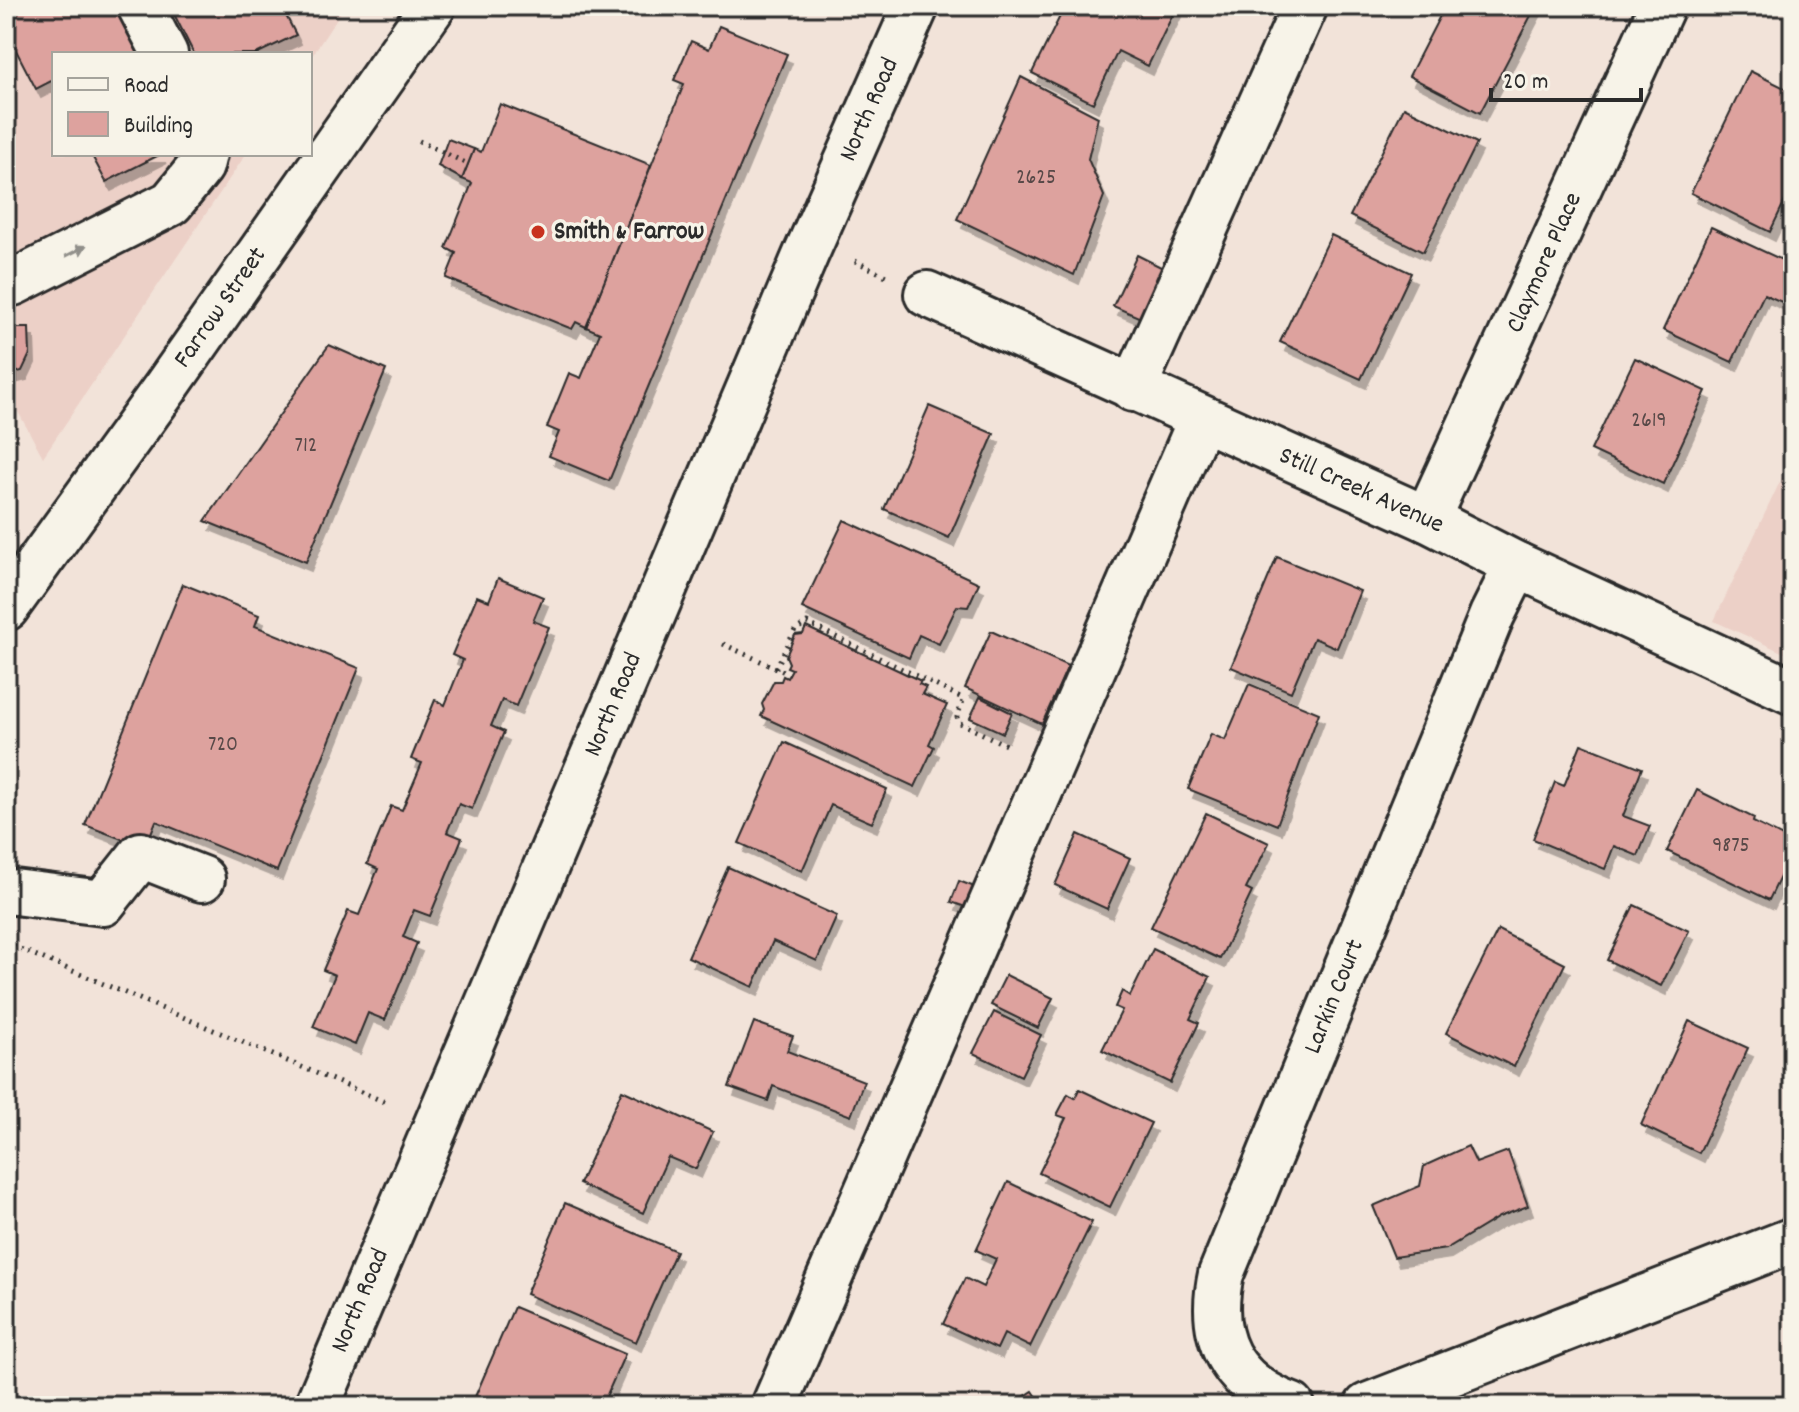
<svg xmlns="http://www.w3.org/2000/svg" width="1799" height="1412" font-family="Dekko,sans-serif">
<style>
.built{fill:#ecd0c7}
.building{fill:#dda29e;stroke:#2b2b2b;stroke-width:2;filter:url(#shadow)}
.lines{fill:none;stroke-linecap:round;stroke-linejoin:round}
.minor-casing{stroke:#2b2b2b;stroke-width:50}
.path{stroke:#2b2b2b;stroke-width:5;stroke-dasharray:2 6;stroke-linecap:butt}
.minor{stroke:#f7f3e8;stroke-width:44}
.oneway{fill:#918f8a}
.poi-dot{fill:#c8321e;stroke:#f7f3e8;stroke-width:3}
.labels{text-anchor:middle;dominant-baseline:central;stroke-width:7;stroke-linejoin:round;paint-order:stroke}
.number-label{font-size:22px;fill:#584948}
.street-label{font-size:26px;fill:#2b2b2b;stroke:#f7f3e8}
.poi-label{font-size:26px;font-weight:bold;fill:#2b2b2b;stroke:#f7f3e8;text-anchor:start}
</style>
<defs>
<filter id="shadow"><feDropShadow dx="5" dy="9" stdDeviation="0" flood-color="#0004"/></filter>
</defs>
<rect width="100%" height="100%" fill="#f2e3d9"/>
<filter id="ink" filterUnits="userSpaceOnUse"><feTurbulence type="fractalNoise" baseFrequency=".0125" numOctaves="2"/><feDisplacementMap in="SourceGraphic" scale="16" xChannelSelector="R" yChannelSelector="G"/><feConvolveMatrix kernelMatrix="1 2 1 2 8 2 1 2 1" color-interpolation-filters="sRGB"/></filter>
<g filter="url(#ink)">
<!-- built -->
<g class="built">
<path d="M6 6H345L310 59V54H54V154H246L43 457 6 390Z"/>
<path d="M1793 454V657L1714 621Z"/>
</g>
<!-- building -->
<g class="building">
<path d="M6 6H128L153 54H54V82L53 80 36 89 6 31Z"/>
<path d="M170 6H281L296 35 256 54H194Z"/>
<path d="M1065 6H1177L1148 66 1118 51 1093 103 1032 73Z"/>
<path d="M1445 6H1536L1480 113 1409 76Z"/>
<path d="M719 26 787 54 609 481 549 456 559 432 547 427 569 373 581 378 600 333 586 327 684 84 674 80 691 41 709 49Z"/>
<path d="M1750 71 1793 92V184L1770 232 1691 193Z"/>
<path d="M1021 77 1098 117 1088 159 1104 196 1074 275 957 219Z"/>
<path d="M500 104 651 165 586 327 576 322 572 329 446 278 456 253 446 248 472 183 462 179 474 149 481 152Z"/>
<path d="M1404 107 1477 143 1423 252 1350 216Z"/>
<path d="M448 139 474 149 462 179 438 166Z"/>
<path d="M91 154H161L106 182Z"/>
<path d="M1711 227 1793 265V284L1784 303 1764 294 1732 362 1663 330Z"/>
<path d="M1331 235 1411 273 1361 379 1280 342Z"/>
<path d="M1137 255 1165 269 1143 319 1113 306Z"/>
<path d="M6 328H29L30 354 22 371 6 375Z"/>
<path d="M329 345 386 370 306 562 205 521Z"/>
<path d="M1635 358 1706 391 1663 484 1591 450Z"/>
<path d="M929 406 994 434 949 538 884 509Z"/>
<path d="M844 520 979 583 968 607 957 606 939 644 919 635 909 658 802 608Z"/>
<path d="M1277 557 1360 591 1337 648 1314 638 1291 692 1231 667Z"/>
<path d="M498 578 543 597 533 621 549 627 516 706 502 700 491 726 504 732 472 809 459 804 447 832 462 838 430 916 414 910 403 937 417 943 385 1020 368 1013 355 1045 313 1027 335 975 323 970 348 911 359 915 378 869 367 864 391 806 402 810 422 763 411 759 435 700 445 705 463 660 452 655 477 596 489 601Z"/>
<path d="M183 584 259 615 255 626 359 668 277 871 156 821 145 848 85 825Z"/>
<path d="M806 627 921 681 919 684 926 687 922 694 947 705 929 744 934 747 915 787 761 716 764 710 762 704 774 681H781L783 676 787 678 792 669 787 667 789 663 786 656 795 635 803 634Z"/>
<path d="M991 631 1068 666 1042 724 965 688Z"/>
<path d="M1249 684 1319 713 1277 825 1188 789 1211 734 1225 740Z"/>
<path d="M980 697 1012 713 1003 733 970 718Z"/>
<path d="M784 742 887 789 872 823 831 805 802 871 739 843Z"/>
<path d="M1581 744 1642 768 1623 816 1650 826 1638 856 1614 846 1605 869 1533 839 1555 782 1564 786Z"/>
<path d="M1697 790 1754 818 1753 822 1793 842V850L1769 900 1667 851Z"/>
<path d="M1206 813 1269 843 1246 889 1252 892 1220 959 1151 927Z"/>
<path d="M1078 834 1130 858 1107 909 1055 885Z"/>
<path d="M728 867 837 916 817 961 773 941 753 987 688 957Z"/>
<path d="M959 881 985 891 977 911 951 902Z"/>
<path d="M1634 905 1689 931 1661 986 1607 960Z"/>
<path d="M1498 930 1565 964 1514 1067 1446 1033Z"/>
<path d="M1153 949 1210 977 1190 1019 1199 1023 1170 1083 1102 1050 1122 1010 1115 1007 1122 991 1130 996Z"/>
<path d="M1006 975 1053 998 1038 1028 991 1005Z"/>
<path d="M994 1012 1041 1035 1021 1076 973 1053Z"/>
<path d="M1689 1021 1748 1048 1699 1153 1641 1125Z"/>
<path d="M754 1022 793 1036 787 1051 864 1081 851 1116 773 1086 768 1101 729 1087Z"/>
<path d="M1079 1089 1151 1123 1110 1207 1039 1173 1066 1118 1057 1115 1068 1094 1075 1098Z"/>
<path d="M622 1090 713 1132 696 1169 668 1157 643 1213 579 1184Z"/>
<path d="M1468 1146 1476 1163 1508 1151 1528 1206 1499 1217 1446 1249 1394 1257 1373 1206 1420 1186 1424 1166Z"/>
<path d="M1008 1182 1092 1222 1030 1347 1004 1334 997 1349 943 1324 965 1278 983 1287 996 1259 976 1250Z"/>
<path d="M565 1203 676 1251 636 1342 526 1294Z"/>
<path d="M514 1307 625 1354 602 1406H491L474 1399Z"/>
<path d="M1033 1391 1043 1406H1010Z"/>
</g>
<g class="lines">
<defs>
<g id="minor">
<path d="M140 6 165 54"/>
<path d="M6 281 13 283 171 203 201 166 204 154"/>
<path d="M927 294 1427 519 1517 565 1793 692"/>
<path d="M1133 389 1305 6"/>
<path d="M1427 519 1662 6"/>
<path d="M6 608 166 387 433 6"/>
<path d="M6 891 103 903 141 855 202 879"/>
<path d="M317 1406 806 254 916 6"/>
<path d="M774 1406 1201 419"/>
<path d="M1292 1406C1230 1383 1207 1338 1221 1274L1492 615 1517 565"/>
<path d="M1367 1406 1793 1240"/>
</g>
</defs>
<!-- minor casing -->
<use href="#minor" class="minor-casing"/>
<!-- path -->
<g class="path">
<path d="M419 141 468 164"/>
<path d="M855 261 886 276"/>
<path d="M723 644 789 674"/>
<path d="M776 668 795 630 807 623 960 697 963 701 957 717 958 722 1010 747"/>
<path d="M6 943 385 1102"/>
</g>
<!-- minor -->
<use href="#minor" class="minor"/>
</g>
<!-- one-way arrows -->
<defs><path id="oneway-solid" d="M-6-.8H1V-3.2L6.5 0L1 3.2V.8H-6Z" transform="scale(2)"/></defs>
<use class="oneway" href="#oneway-solid" transform="translate(76 251) rotate(-27)"/>
</g>
<!-- markers -->
<circle class="poi-dot" cx="538" cy="232" r="8"/>
<g class="labels">
<!-- number labels -->
<g class="number-label">
<text x="1036" y="178">2625</text>
<text x="1649" y="421">2619</text>
<text x="306" y="446">712</text>
<text x="223" y="745">720</text>
<text x="1731" y="846">9875</text>
</g>
<!-- street labels -->
<g class="street-label">
<text transform="translate(870 110) rotate(-66)">North Road</text>
<text transform="translate(1545 263) rotate(-66)">Claymore Place</text>
<text transform="translate(221 308) rotate(-55)">Farrow Street</text>
<text transform="translate(1361 491) rotate(24)">Still Creek Avenue</text>
<text transform="translate(614 705) rotate(-67)">North Road</text>
<text transform="translate(1335 997) rotate(-68)">Larkin Court</text>
<text transform="translate(361 1301) rotate(-67)">North Road</text>
</g>
<!-- poi labels -->
<g class="poi-label">
<text x="554" y="232">Smith &amp; Farrow</text>
</g>
</g>
<!-- margin -->
<rect width="1799" height="1412" fill="none" stroke="#f7f3e8" stroke-width="32"/>
<rect x="16" y="16" width="1767" height="1380" fill="none" stroke="#2b2b2b" stroke-width="3" filter="url(#ink)"/>
<!-- legend -->
<rect x="52" y="52" width="260" height="104" fill="#f7f3e8" stroke="#a5a39c" stroke-width="2"/>
<rect x="68" y="78" width="40" height="12" fill="#f7f3e8" stroke="#a5a39c" stroke-width="2"/>
<text x="124" y="92" font-size="24" fill="#2b2b2b">Road</text>
<rect x="68" y="112" width="40" height="24" fill="#dda29e" stroke="#a5a39c" stroke-width="2"/>
<text x="124" y="132" font-size="24" fill="#2b2b2b">Building</text>
<!-- scale -->
<path d="M1491 88v12h150v-12" fill="none" stroke="#2b2b2b" stroke-width="4"/>
<text x="1503" y="88" font-size="24" fill="#2b2b2b" stroke="#f7f3e8" stroke-width="6" paint-order="stroke">20 m</text>
</svg>
